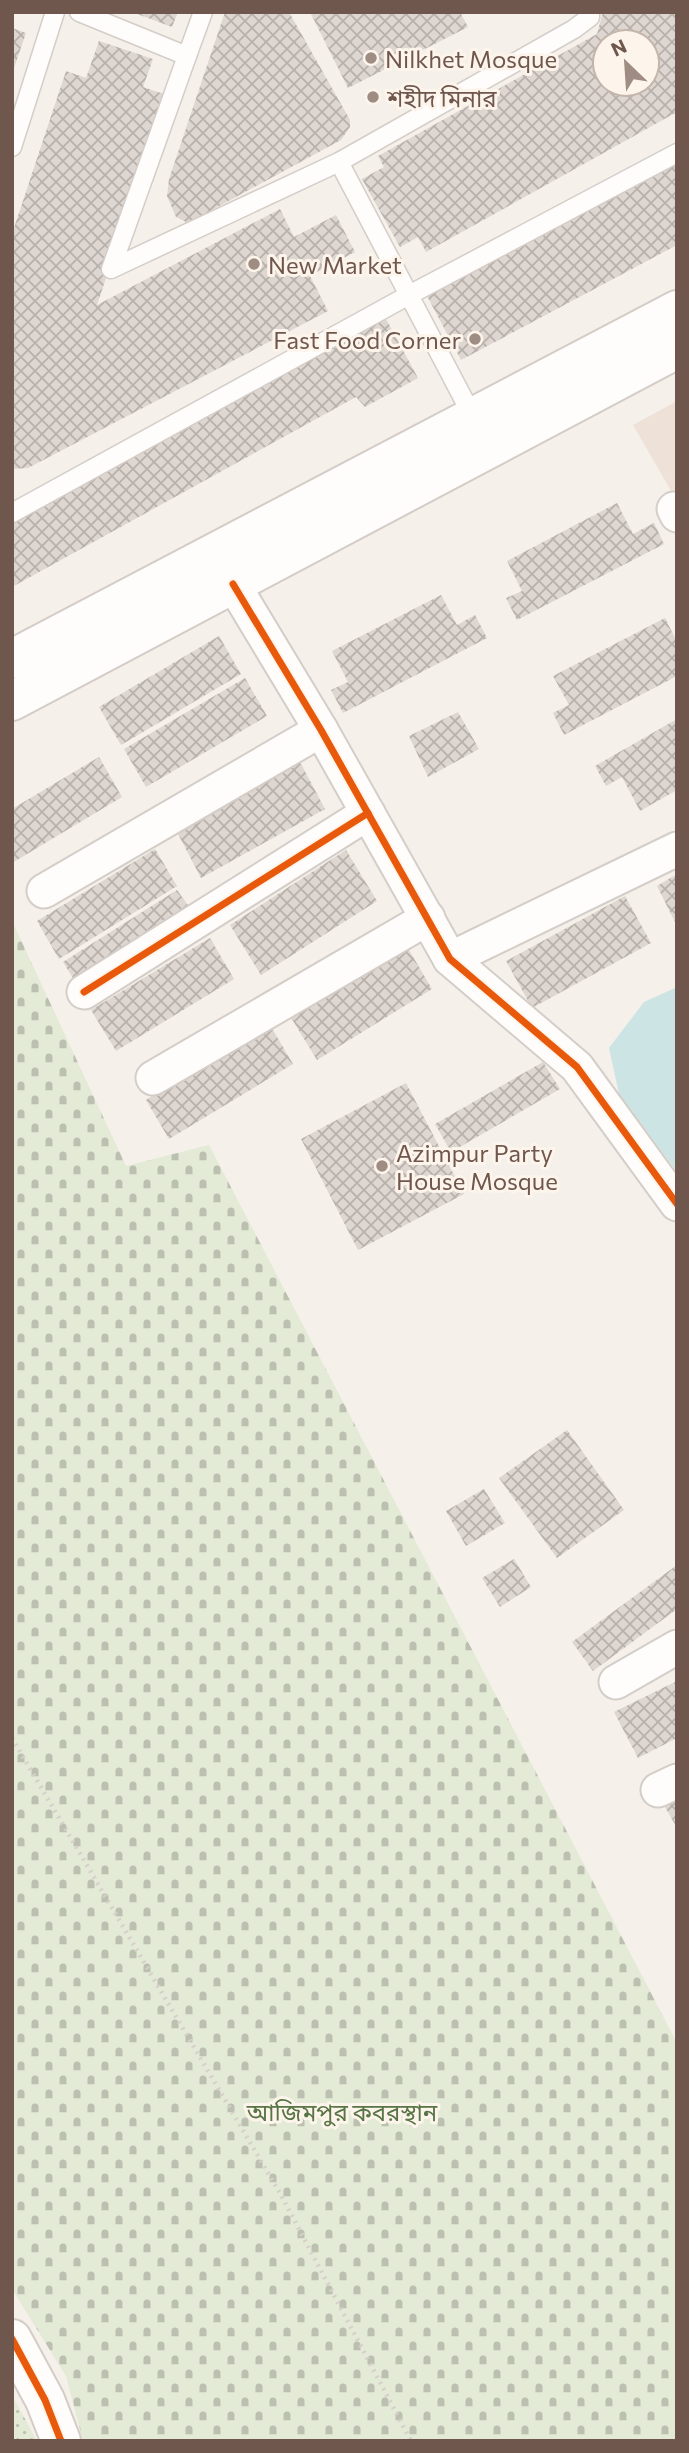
<svg xmlns="http://www.w3.org/2000/svg" width="689" height="2453" font-family="Commissioner,'Noto Sans Bengali',sans-serif">
<style>
.residential{fill:#eee2d8}
.cemetery{fill:url(#cemetery-stones)}
.park{fill:url(#park-dots)}
.water{fill:#cde4e4}
.building{fill:url(#building-cross-hatch);fill-rule:evenodd}
.lines{fill:none;stroke-linecap:round;stroke-linejoin:round}
.lane-casing{stroke:#d4cdc8;stroke-width:21}
.street-casing{stroke:#d4cdc8;stroke-width:37}
.secondary-casing{stroke:#d4ccc6;stroke-width:42}
.path{stroke:#d7cfcb;stroke-width:4.5;stroke-dasharray:2 5;stroke-linecap:butt}
.lane{stroke:#fefdfc;stroke-width:18}
.street{stroke:#fefdfc;stroke-width:33}
.secondary{stroke:#fefdfc;stroke-width:38}
.cycleway-casing{stroke:#fdf5eb;stroke-width:11}
.cycleway{stroke:#e8590c;stroke-width:7}
.poi-dot{fill:#9f8d84;stroke:#fdf5eb;stroke-width:2.5}
.labels{text-anchor:middle;dominant-baseline:central;stroke-width:6;stroke-linejoin:round;paint-order:stroke}
.poi-label{font-size:24px;fill:#70574d;stroke:#fdf5eb;text-anchor:start}
.park-label{font-size:24px;fill:#587546;stroke:#fdf5eb}
</style>
<defs>
<pattern id="cemetery-stones" width="16" height="16" patternUnits="userSpaceOnUse" patternTransform="scale(1.75)"><rect width="16" height="16" fill="#e3ead6"/><path d="M2 7V4a2 2 0 0 1 4 0v3zM10 15v-3a2 2 0 0 1 4 0v3z" fill="#bcc0b0"/></pattern>
<pattern id="park-dots" width="8" height="8" patternUnits="userSpaceOnUse" patternTransform="scale(1.75)"><rect width="8" height="8" fill="#e3ead6"/><path d="M2 2h.1M6 6h.1" fill="none" stroke="#bcc0b0" stroke-width="1.8" stroke-linecap="round"/></pattern>
<pattern id="building-cross-hatch" width="8" height="8" patternUnits="userSpaceOnUse" patternTransform="scale(1.75)"><rect width="8" height="8" fill="#ded6d0"/><path d="M0 0l8 8M0 8l8-8" fill="none" stroke="#b8b0ab"/></pattern>
</defs>
<rect width="100%" height="100%" fill="#f5f0ea"/>
<!-- residential -->
<path class="residential" d="M677 401V501L633 425Z"/>
<!-- cemetery -->
<path class="cemetery" d="M12 921 126 1166 209 1145 677 2043V2441H83L66 2376 12 2289Z"/>
<!-- park -->
<path class="park" d="M12 2395 37 2441H12Z"/>
<!-- water -->
<path class="water" d="M677 987V1172L619 1094 609 1048 644 1002Z"/>
<!-- building -->
<g class="building">
<path d="M132 12H178L172 27Z"/>
<path d="M225 12H289L350 120V127L341 140 188 223 176 217 167 196 169 179Z"/>
<path d="M310 12H460L468 27 348 88Z"/>
<path d="M603 12H677V112L426 252 418 237 400 247 362 179 384 167 378 156 597 34ZM605 42H647V84H605Z"/>
<path d="M12 28 26 33 13 71H12Z"/>
<path d="M99 41 153 59 143 87 167 95 97 305 280 209 294 237 336 215 355 252 310 276 328 311 28 468 12 469V234L66 71 86 78Z"/>
<path d="M677 162V245L461 360 427 296Z"/>
<path d="M386 319 418 378 365 407 356 397 12 587V524Z"/>
<path d="M617 503 633 534 654 523 664 544 517 620 506 598 522 591 507 561Z"/>
<path d="M441 595 457 625 475 615 487 638 343 713 331 690 348 682 332 651Z"/>
<path d="M665 618 677 642V676L564 735 553 713 569 705 553 676Z"/>
<path d="M219 636 241 674 121 745 99 707Z"/>
<path d="M245 678 267 716 146 787 124 749Z"/>
<path d="M458 712 479 749 428 777 409 736Z"/>
<path d="M677 719V790L640 811 622 777 606 786 595 766Z"/>
<path d="M99 757 122 797 12 863V809Z"/>
<path d="M300 762 325 809 201 878 176 830Z"/>
<path d="M155 849 177 886 59 959 37 921Z"/>
<path d="M346 850 377 901 261 975 230 925Z"/>
<path d="M677 874V926L657 886Z"/>
<path d="M177 890 193 912 79 988 63 962Z"/>
<path d="M625 896 651 943 532 1008 506 961Z"/>
<path d="M210 938 234 979 116 1051 91 1010Z"/>
<path d="M406 945 432 989 317 1060 290 1016Z"/>
<path d="M270 1025 293 1064 169 1139 146 1100Z"/>
<path d="M543 1062 560 1089 451 1152 435 1124Z"/>
<path d="M406 1083 464 1194 358 1250 301 1139Z"/>
<path d="M567 1430 624 1510 557 1558 499 1478Z"/>
<path d="M484 1489 505 1523 466 1546 446 1511Z"/>
<path d="M514 1559 531 1587 500 1607 482 1578Z"/>
<path d="M677 1565V1609L593 1671 572 1642Z"/>
<path d="M677 1681V1738L638 1758 614 1712Z"/>
<path d="M677 1801V1828L665 1807Z"/>
</g>
<g class="lines">
<defs>
<g id="lane">
<path d="M79 12 187 56 111 269 339 162 574 29 590 17V12"/>
<path d="M187 56 203 12"/>
<path d="M12 147 55 12"/>
<path d="M339 162 473 417"/>
<path d="M12 513 409 295 677 153"/>
</g>
<g id="street">
<path d="M674 509 677 515"/>
<path d="M233 584 321 730 450 959 577 1067 677 1204"/>
<path d="M44 891 321 730"/>
<path d="M450 959 677 849"/>
<path d="M84 992 368 813"/>
<path d="M153 1078 428 918"/>
<path d="M616 1682 677 1647"/>
<path d="M658 1790 677 1781"/>
</g>
<g id="secondary">
<path d="M12 659 677 310"/>
<path d="M12 701 677 349"/>
<path d="M12 2339 45 2400 61 2441"/>
</g>
</defs>
<!-- lane casing -->
<use href="#lane" class="lane-casing"/>
<!-- street casing -->
<use href="#street" class="street-casing"/>
<!-- secondary casing -->
<use href="#secondary" class="secondary-casing"/>
<!-- path -->
<path class="path" d="M12 1738 281 2195 411 2441"/>
<!-- lane -->
<use href="#lane" class="lane"/>
<!-- street -->
<use href="#street" class="street"/>
<!-- secondary -->
<use href="#secondary" class="secondary"/>
<defs>
<g id="cycleway">
<path d="M233 584 321 730 450 959 577 1067 677 1204"/>
<path d="M84 992 368 813"/>
<path d="M12 2339 45 2400 61 2441"/>
</g>
</defs>
<!-- cycleway casing -->
<use href="#cycleway" class="cycleway-casing"/>
<!-- cycleway -->
<use href="#cycleway" class="cycleway"/>
</g>
<!-- markers -->
<g class="poi-dot">
<circle cx="371" cy="58" r="7"/>
<circle cx="373" cy="97" r="7"/>
<circle cx="254" cy="264" r="7"/>
<circle cx="475" cy="339" r="7"/>
<circle cx="382" cy="1166" r="7"/>
</g>
<g class="labels">
<!-- poi labels -->
<g class="poi-label">
<text x="385" y="58">Nilkhet Mosque</text>
<text x="387" y="97">শহীদ মিনার</text>
<text x="268" y="264">New Market</text>
<text x="461" y="339" text-anchor="end">Fast Food Corner</text>
<text x="396" y="1152">Azimpur Party<tspan x="396" dy="28">House Mosque</tspan></text>
</g>
<!-- park labels -->
<g class="park-label">
<text x="342" y="2111">আজিমপুর কবরস্থান</text>
</g>
</g>
<!-- border -->
<rect width="689" height="2453" fill="none" stroke="#70574d" stroke-width="28"/>
<!-- north arrow -->
<g transform="translate(626 63) rotate(335)"><circle r="33" fill="#fdf5eb" stroke="#c5b6ac" stroke-width="2"/>
<path d="M0-5L12 26L0 18L-12 26Z" fill="#9f8d84"/>
<text y="-10" font-size="19" font-weight="bold" text-anchor="middle" fill="#70574d">N</text>
</g>
</svg>
